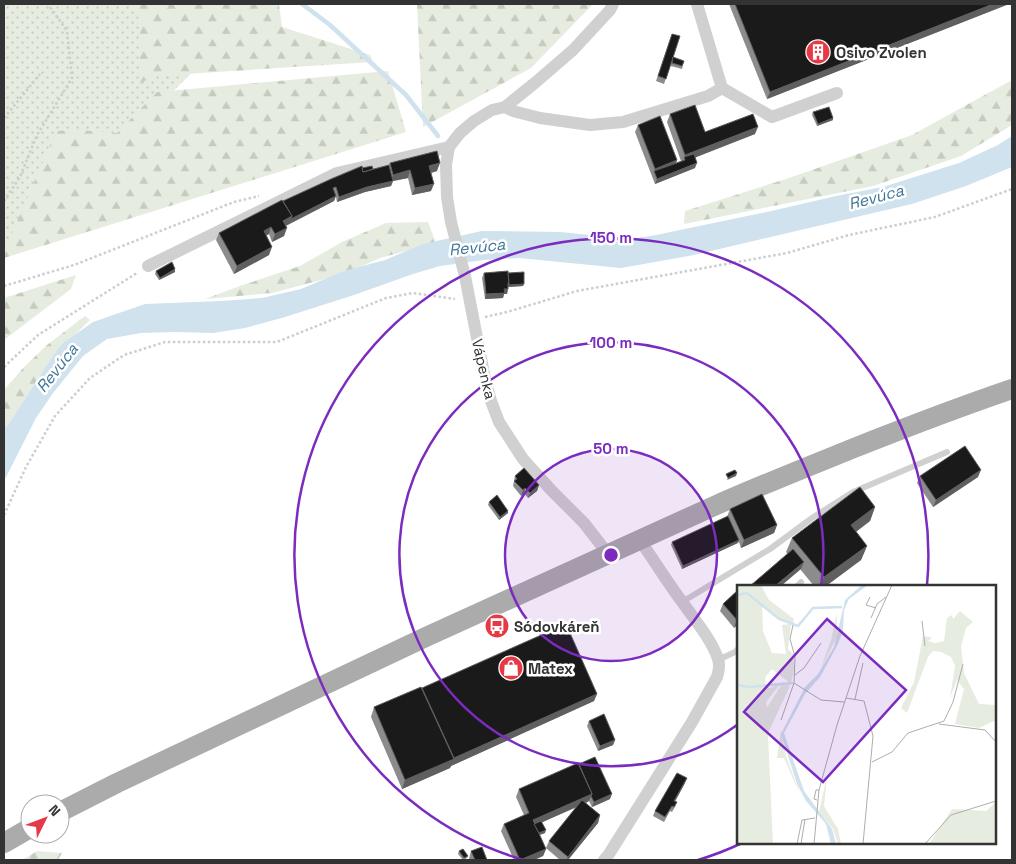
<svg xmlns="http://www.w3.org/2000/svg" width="1016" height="864" font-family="'Space Grotesk',sans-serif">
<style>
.green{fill:url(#green-dots)}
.forest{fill:url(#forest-firs)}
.water{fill:#cfe2ee}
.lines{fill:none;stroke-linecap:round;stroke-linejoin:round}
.stream{stroke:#cfe2ee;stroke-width:4.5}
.path{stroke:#cdcdcd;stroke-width:2.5;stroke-dasharray:2.5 2.5;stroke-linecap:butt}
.lane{stroke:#d0d0d0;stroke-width:6}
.street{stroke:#d0d0d0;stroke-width:12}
.primary{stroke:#ababab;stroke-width:20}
.wall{fill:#8c8c8c}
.shaded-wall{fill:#5f5f5f}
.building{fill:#1a1a1a;stroke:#5f5f5f}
.ring{fill:none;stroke:#7b2cbf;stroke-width:2.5}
.labels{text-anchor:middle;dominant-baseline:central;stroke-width:5;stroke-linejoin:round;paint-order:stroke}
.poi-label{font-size:15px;font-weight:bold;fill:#333;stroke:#fff;text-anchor:start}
.street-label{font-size:15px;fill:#333;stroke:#fff}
.water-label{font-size:16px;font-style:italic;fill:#3f7597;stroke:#fff}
.inset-river{fill:none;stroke:#cfe2ee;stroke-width:2.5}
.inset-road{fill:none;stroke:#adadad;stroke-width:1}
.view{fill:#7b2cbf;fill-opacity:0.15;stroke:#7b2cbf;stroke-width:2.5}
.inset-edge{fill:none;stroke:#333;stroke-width:2.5}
.centre{fill:#7b2cbf;stroke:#fff;stroke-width:2.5}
.ring-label{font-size:15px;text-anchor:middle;font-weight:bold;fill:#7b2cbf;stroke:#fff;stroke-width:5;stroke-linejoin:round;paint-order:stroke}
</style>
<defs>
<pattern id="green-dots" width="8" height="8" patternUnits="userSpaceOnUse" patternTransform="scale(1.25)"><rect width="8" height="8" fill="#e6ecdf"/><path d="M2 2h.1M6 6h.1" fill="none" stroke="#c6cbc0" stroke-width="1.8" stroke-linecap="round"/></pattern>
<pattern id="forest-firs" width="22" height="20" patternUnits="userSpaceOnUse" patternTransform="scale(1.25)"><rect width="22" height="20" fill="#e6ecdf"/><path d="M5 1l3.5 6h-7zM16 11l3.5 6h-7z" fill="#c6cbc0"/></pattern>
</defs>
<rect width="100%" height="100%" fill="#fff"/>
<!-- green -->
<path class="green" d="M4 4H261L4 259Z"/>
<!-- forest -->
<g class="forest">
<path d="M135 4H279L282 27 370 55 373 62 154 76 139 84 140 25Z"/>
<path d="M417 4H593L531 68 423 127Z"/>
<path d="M388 71 406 132 4 258V252L56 131 78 130 117 133 157 92Z"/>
<path d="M1012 80V125L961 156 873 186 684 224 685 211 789 178 912 135Z"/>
<path d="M428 222 436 243 380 258 344 274 272 293 205 299 240 286 300 266 342 242 386 223Z"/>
<path d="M76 275 71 289 4 340V298Z"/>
<path d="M85 316 90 320 52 357 4 431V390L24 367 47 345Z"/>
<path d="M37 851 62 853 58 860H22Z"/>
</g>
<!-- water -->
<path class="water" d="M1012 136V167L966 186 912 204 694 255 621 268 519 258 484 260 440 266 413 274 354 295 285 317 245 328 213 333 175 332 141 333 107 339 83 356 53 393 36 418 4 481V431L52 357 63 343 93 322 145 304 221 301 262 298 301 289 344 271 385 260 423 244 482 231 560 232 633 239 656 235 767 212 836 196 883 187 959 163 998 145Z"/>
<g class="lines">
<!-- stream -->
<path class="stream" d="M302 4 330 25 406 95 438 136"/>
<!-- path -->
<g class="path">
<path d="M4 118 40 74"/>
<path d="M4 201 20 177 37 135 72 78 67 31 48 4"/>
<path d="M4 286 74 265 234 202 259 196"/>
<path d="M485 317 507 312 577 291 787 253 849 235 935 217 1012 189"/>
<path d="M4 367 38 335 137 273"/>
<path d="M4 515 26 467 55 416 90 378 124 355 165 342H277L386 298 413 293 455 299"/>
</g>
<!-- lane -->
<g class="lane">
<path d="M797 586 801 582"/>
<path d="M682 602 770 549 812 518 853 492 947 452"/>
<path d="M718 660 735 652 738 649"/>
</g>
<!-- street -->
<g class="street">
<path d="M697 4 722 88"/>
<path d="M505 107 513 111 540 118 590 125 623 122 708 96 722 88 772 117 837 93"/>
<path d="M148 266 337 173 449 147"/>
<path d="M608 554 584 523 552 491 523 459 499 422 491 401 485 379 465 276 451 222 447 197 446 165 449 147 460 133 474 121 492 110 505 107 536 82 573 50 610 10 613 4"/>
<path d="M604 860 609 854 692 722 717 677C719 671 720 665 718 659 712 640 694 619 683 603 667 582 654 560 639 539"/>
</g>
<!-- primary -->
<g class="primary">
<path d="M60 812 117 783 428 636 712 507C759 486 807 467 854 448 907 427 959 407 1012 389"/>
<path d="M4 843 30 828"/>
</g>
</g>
<!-- wall -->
<g class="wall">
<path d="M729 4H1009L767 99Z"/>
<path d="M672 34V60L684 61 682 69 671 66V63L664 84 656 81Z"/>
<path d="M813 112 833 120 817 126 812 115Z"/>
<path d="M670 114 705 132 755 134 695 157V168L655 184 635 132 638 125 677 160 676 163 681 161 667 122Z"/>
<path d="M390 163 437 171 431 173V191L412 195 408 178 393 181 391 186 365 192 337 202 335 192 336 196 334 201 286 226 284 236 272 242 269 234 266 236 269 255 234 274 216 240 219 233 283 201 373 169 389 165Z"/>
<path d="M156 271 175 272 159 280 155 274Z"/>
<path d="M484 273H508L523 286 508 287 507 294H504L503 298 485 299 482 278Z"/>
<path d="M515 476 539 485 537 491 528 498 524 493 521 496 513 486Z"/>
<path d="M920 476 978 477 933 507 917 483Z"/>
<path d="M489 502 508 513 499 520 488 505Z"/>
<path d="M875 507 870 521 856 532 867 546 861 560 826 586H814L786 552 792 538Z"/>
<path d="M730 509 777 525 774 533 741 548 739 542 682 569 671 545 672 542 727 517Z"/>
<path d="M738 590V624L734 628 720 611 723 604Z"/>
<path d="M422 688 597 694 594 701 451 766 450 768 402 789 371 717 374 707Z"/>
<path d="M589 721 615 740 613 745 598 751 587 726Z"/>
<path d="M579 764 610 799 592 807 589 801 586 803 600 815 598 823 568 860H560L546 848 549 841 575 808 542 822 545 833 539 835 546 849 543 856 534 860H514L501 831 504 824 524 815 516 797 519 789Z"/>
<path d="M685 783 675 802H677L675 807 672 812 670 811 664 822 653 816 655 811Z"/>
<path d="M459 851 468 856 467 858 463 860 458 854Z"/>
<path d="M471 851 487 860H469V859Z"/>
</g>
<!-- shaded-wall -->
<g class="shaded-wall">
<path d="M993 4H1009L767 99 770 92Z"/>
<path d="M833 118V120L817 126 818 124Z"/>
<path d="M758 127 755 134 684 162 685 155Z"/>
<path d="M677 160 674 168 654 171 655 169Z"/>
<path d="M440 163 437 171 427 174 429 166Z"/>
<path d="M697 163 695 168 655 184 657 179Z"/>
<path d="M410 170 408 178 393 181 391 186 365 192 337 202 339 197 367 187 391 181 393 175Z"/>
<path d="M434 184 431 191 412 195 415 188Z"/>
<path d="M336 196 334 201 281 228 283 221 292 216Z"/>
<path d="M271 227 269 234 261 238 264 231Z"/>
<path d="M287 228 284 236 272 242 275 234Z"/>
<path d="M272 247 269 255 234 274 237 266Z"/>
<path d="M175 269V272L159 280 160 278Z"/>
<path d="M508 283 524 284 523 286 508 287Z"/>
<path d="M504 289H508L507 294H504L503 298 485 299 486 294Z"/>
<path d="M981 470 978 477 933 507 936 500Z"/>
<path d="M737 473 736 476 727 480 728 478Z"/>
<path d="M539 485 537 491 528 498 530 493Z"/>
<path d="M525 488 524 493 521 496 523 490Z"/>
<path d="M875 507 870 521 846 539 851 525Z"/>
<path d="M508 511V513L499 520 500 517Z"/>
<path d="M777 525 774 533 741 548 744 540Z"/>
<path d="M739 540 738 543 682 569 683 566Z"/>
<path d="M867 546 861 560 826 586H820L824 577Z"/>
<path d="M804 562 801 569 781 586H775Z"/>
<path d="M738 618V624L734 628 737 620Z"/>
<path d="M498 627 497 629 489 634 490 631Z"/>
<path d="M597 694 594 701 451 766 450 768 402 789 405 780Z"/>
<path d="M615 740 613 745 598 751 600 746Z"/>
<path d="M687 778 685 783 672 806 674 801Z"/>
<path d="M592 794 589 801 532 827 533 820Z"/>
<path d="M612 794 610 799 592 807 594 802Z"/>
<path d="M600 815 598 823 568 860H566L568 857Z"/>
<path d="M546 830 545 833 534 837 535 835Z"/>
<path d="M546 849 543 856 534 860H520Z"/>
</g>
<!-- building -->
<g class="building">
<path d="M735 4H993L770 92Z"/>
<path d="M672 34 680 36 666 79 658 76Z"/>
<path d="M673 57 684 61 682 66 672 63Z"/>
<path d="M695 105 705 132 753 114 758 127 685 155 670 114Z"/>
<path d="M829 107 833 118 818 124 813 112Z"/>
<path d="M660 116 677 160 655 169 638 125Z"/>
<path d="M437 151 440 163 429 166 434 184 415 188 410 170 393 175 390 163Z"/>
<path d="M694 154 697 163 657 179 654 171 685 160 684 157Z"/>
<path d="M389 165 393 181 367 187 339 197 336 187 333 188 336 196 291 219 292 216 283 201 331 179 362 166 363 172Z"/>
<path d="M372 166 373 169 363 172 362 168Z"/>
<path d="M282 200 292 216 283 221 287 228 275 234 271 227 264 231 272 247 237 266 219 233Z"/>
<path d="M172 262 175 269 160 278 156 271Z"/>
<path d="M508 271 509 283H508V289H504L505 293 486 294 484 273Z"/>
<path d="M524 272V284L509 285V283L508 273Z"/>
<path d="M965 446 981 470 936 500 920 476Z"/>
<path d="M524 468 539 485 530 493 525 488 523 490 514 481 517 479 515 476Z"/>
<path d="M735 470 737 473 728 478 726 474Z"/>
<path d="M860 487 875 507 851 525 867 546 824 577 792 538Z"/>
<path d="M762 494 777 525 744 540 730 509Z"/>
<path d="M497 495 508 511 500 517 489 502Z"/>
<path d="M728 516 739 540 683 566 672 542Z"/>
<path d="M793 549 804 562 775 586H750Z"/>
<path d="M738 590V618L737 620 723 604Z"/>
<path d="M497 624 498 627 490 631 488 628Z"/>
<path d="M566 624 597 694 454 758 422 688Z"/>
<path d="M421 687 454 759 405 780 374 707Z"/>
<path d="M604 714 615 740 600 746 589 721Z"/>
<path d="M595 757 612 794 594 802 591 796 592 794 579 764Z"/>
<path d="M578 763 592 794 533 820 546 849 520 860 504 824 529 813 519 789Z"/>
<path d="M677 773 687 778 674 801 677 802 674 807 672 806 665 817 655 811Z"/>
<path d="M582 800 600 815 568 857 549 841Z"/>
<path d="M541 821 546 830 539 833 534 824Z"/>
<path d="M482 847 487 860H475L471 851Z"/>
<path d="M463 849 468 856 464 858 459 851Z"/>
</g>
<!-- distance rings -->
<circle cx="611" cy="555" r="106" fill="#7b2cbf" fill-opacity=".12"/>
<g class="ring">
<circle cx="611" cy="555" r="106"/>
<path d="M737 725A212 212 0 1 1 821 586"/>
<path d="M742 843A317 317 0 0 1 698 860M524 860A317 317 0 1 1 927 585"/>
</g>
<!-- icons -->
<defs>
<symbol id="building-disc" viewBox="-11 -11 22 22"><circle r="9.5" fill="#e63946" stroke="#fff"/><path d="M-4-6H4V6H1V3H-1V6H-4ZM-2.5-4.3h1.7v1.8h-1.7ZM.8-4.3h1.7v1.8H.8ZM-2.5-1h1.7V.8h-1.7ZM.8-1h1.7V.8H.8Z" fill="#fff"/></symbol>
<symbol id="bus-disc" viewBox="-11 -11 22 22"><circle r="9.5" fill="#e63946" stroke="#fff"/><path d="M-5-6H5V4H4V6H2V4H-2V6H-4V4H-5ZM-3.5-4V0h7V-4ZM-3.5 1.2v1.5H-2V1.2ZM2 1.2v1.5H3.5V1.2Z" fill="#fff"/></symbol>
<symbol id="shop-disc" viewBox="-11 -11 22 22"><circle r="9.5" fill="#e63946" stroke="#fff"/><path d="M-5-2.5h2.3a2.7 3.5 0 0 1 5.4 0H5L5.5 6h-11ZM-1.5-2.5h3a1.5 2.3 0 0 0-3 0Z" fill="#fff"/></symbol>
</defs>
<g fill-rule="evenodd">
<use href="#building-disc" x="804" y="38" width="28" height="28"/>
<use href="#bus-disc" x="483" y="612" width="28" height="28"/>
<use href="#shop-disc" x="497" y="654" width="28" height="28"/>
</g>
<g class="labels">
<!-- poi labels -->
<g class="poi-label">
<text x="836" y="52">Osivo Zvolen</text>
<text x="514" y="626">Sódovkáreň</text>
<text x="528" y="668">Matex</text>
</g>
<!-- street labels -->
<g class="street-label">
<text transform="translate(484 369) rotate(77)">Vápenka</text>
</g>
<!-- water labels -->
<g class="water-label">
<text transform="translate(876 197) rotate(-15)">Revúca</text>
<text transform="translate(477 247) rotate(-6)">Revúca</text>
<text transform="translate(57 368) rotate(-52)">Revúca</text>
</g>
</g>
<!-- overview -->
<g transform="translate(737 585)">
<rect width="259" height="259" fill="#fff"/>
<path d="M0 0H24L32 15 57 34 56 39 42 34 25 21 36 259H0Z" fill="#e6ecdf"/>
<path d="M223 26 236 37 229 43 224 61 227 88 242 119 259 120V135L242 143 218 139 227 104 220 95 213 113 218 81 214 72 204 67 196 66 191 72 170 128 164 123 177 97 186 51 193 52 195 53 191 56 198 58 207 56 210 33 215 30 216 34ZM100 28V52L84 83 94 55ZM0 33 17 37 25 44 35 68 49 69 45 40 54 39 51 64 56 69 57 84 54 99 35 84 25 96 0 49ZM46 97 53 101 31 148 24 132ZM44 98 26 121 3 106 23 103 26 99 33 103ZM44 145 49 171 64 212 47 173H40ZM0 169 25 181 28 226 26 243 12 228 11 200 5 184 0 181ZM90 191 87 221 101 244 104 259H101L96 244 82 227ZM259 217V259H192L215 224 249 226Z" fill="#e6ecdf"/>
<path d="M125 0H131L112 14 107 25 106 46 100 61 83 92 68 109 47 148 67 206 95 244 99 259H94L89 239 69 216 60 199 44 149 68 102 81 89 97 62 108 15Z" fill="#cfe2ee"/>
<path class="inset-river" d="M0 10 10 8 42 34 61 41 76 23 105 22M0 100 12 102 56 98"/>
<path class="inset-road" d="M133 12 129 20 139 23M134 33 140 19 149 12M185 36 188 61M58 90 67 83 84 58M57 98 84 115 107 117M109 113 127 116 136 151 126 259M118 114 126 78M44 135 57 98 58 72 53 54 56 40M202 139 248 145 259 157M135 177 155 167 171 148 207 136 216 117 226 79M80 215 77 214 79 205H82M60 259 65 235 78 233M64 259 68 234M77 259 82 205 100 140 123 71 155 0M188 259 214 230 259 216"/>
<path class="view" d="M90 34 169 105 86 197 7 127Z"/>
<rect width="259" height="259" class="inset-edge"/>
</g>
<circle cx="611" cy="555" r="8" class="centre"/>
<g class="ring-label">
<text x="611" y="243">150 m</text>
<text x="611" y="348">100 m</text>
<text x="611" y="454">50 m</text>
</g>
<!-- border -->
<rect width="1016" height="864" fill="none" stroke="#333333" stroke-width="10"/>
<!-- north arrow -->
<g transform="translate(45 819) rotate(48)"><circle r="24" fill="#ffffff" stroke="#adadad"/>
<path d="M0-4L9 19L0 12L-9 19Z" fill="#e63946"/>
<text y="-8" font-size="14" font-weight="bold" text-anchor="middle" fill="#333333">N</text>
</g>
</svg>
